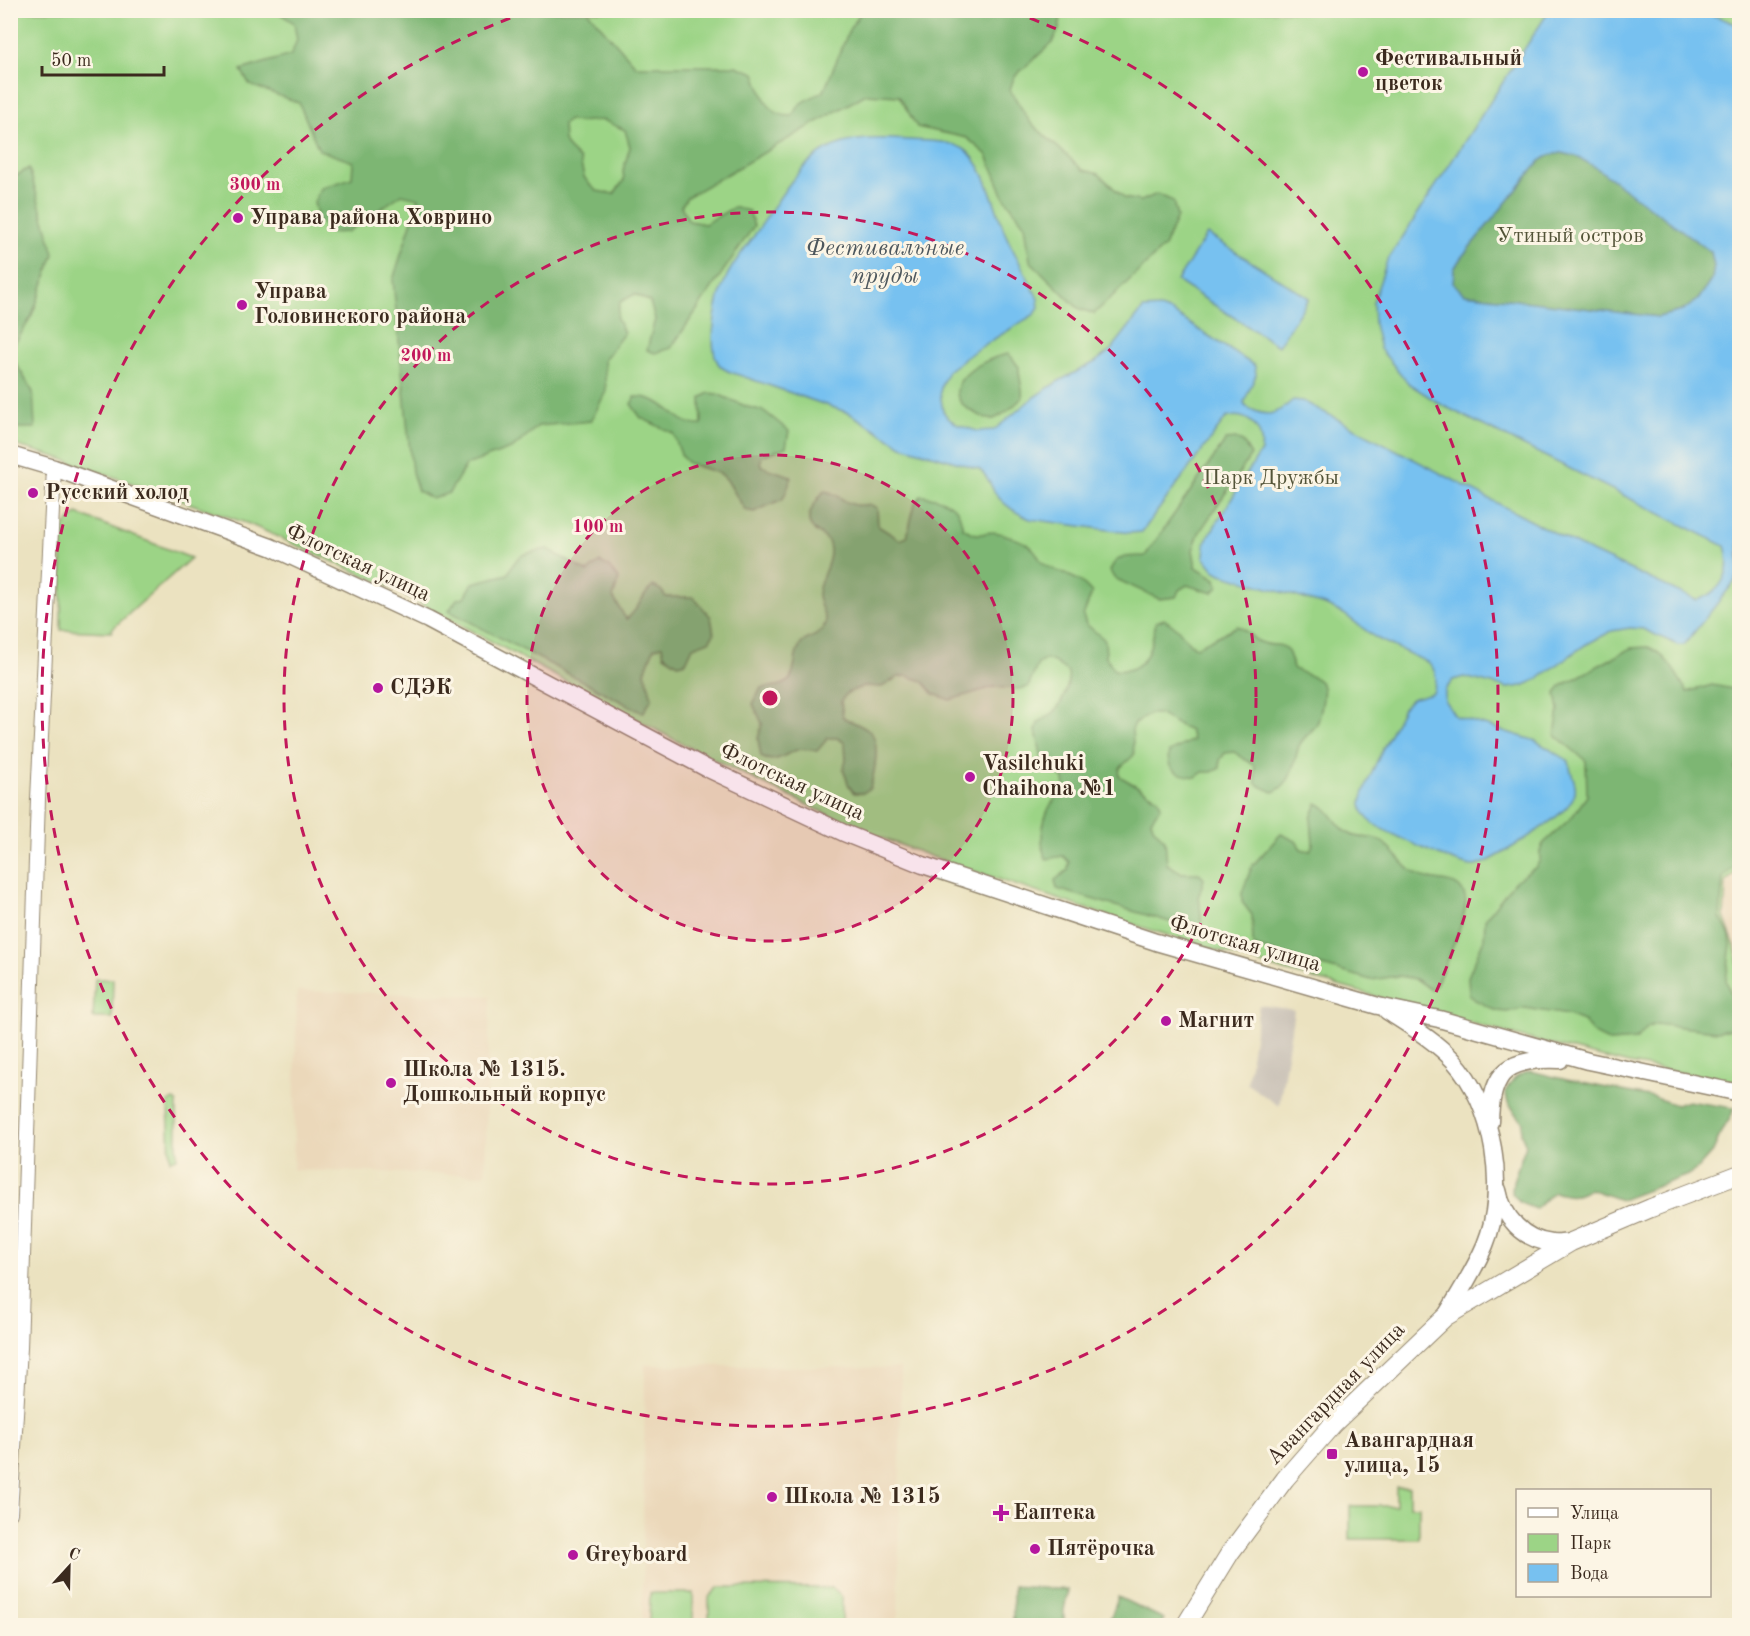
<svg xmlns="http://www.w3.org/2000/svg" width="1750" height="1636" font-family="'Old Standard TT',serif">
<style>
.built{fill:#ebd8ba}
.industrial{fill:#cbc3b8}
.green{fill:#9cd486;stroke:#6c7f52;stroke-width:1.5}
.forest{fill:#7db673;stroke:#5c7048;stroke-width:1.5;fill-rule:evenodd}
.water{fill:#77c1f0;stroke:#597687;stroke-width:1.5;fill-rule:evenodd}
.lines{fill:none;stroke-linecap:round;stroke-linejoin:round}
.minor-casing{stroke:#93866f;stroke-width:16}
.tertiary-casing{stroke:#93866f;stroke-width:19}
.secondary-casing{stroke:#93866f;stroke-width:20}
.minor{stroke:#fff;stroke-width:14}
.tertiary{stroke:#fff;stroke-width:16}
.secondary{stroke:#fff;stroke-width:18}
.ring{fill:none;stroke:#c2185b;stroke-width:3;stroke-dasharray:10 8}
.poi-dot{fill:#b5179e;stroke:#fcf5e5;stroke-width:2}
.labels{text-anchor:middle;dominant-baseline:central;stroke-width:6;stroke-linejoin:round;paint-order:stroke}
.poi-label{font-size:22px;font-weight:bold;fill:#3b2a1e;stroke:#fcf5e5;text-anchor:start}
.park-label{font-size:22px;fill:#535438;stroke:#fcf5e5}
.street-label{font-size:22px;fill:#3b2a1e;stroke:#fcf5e5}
.water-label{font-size:24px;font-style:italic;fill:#4d575d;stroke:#fcf5e5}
.centre{fill:#c2185b;stroke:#fcf5e5;stroke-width:3}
.ring-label{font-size:18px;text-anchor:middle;font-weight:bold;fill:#c2185b;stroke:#fcf5e5;stroke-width:6;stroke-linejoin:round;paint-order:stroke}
</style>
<rect width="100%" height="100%" fill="#fcf5e5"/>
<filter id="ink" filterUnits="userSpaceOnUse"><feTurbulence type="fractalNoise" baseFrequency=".0167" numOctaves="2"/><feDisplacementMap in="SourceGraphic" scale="12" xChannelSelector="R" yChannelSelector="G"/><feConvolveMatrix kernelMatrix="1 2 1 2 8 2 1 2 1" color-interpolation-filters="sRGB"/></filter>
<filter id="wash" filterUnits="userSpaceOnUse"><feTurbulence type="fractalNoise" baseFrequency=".008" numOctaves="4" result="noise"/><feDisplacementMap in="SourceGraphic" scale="24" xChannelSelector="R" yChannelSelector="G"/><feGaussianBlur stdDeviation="1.35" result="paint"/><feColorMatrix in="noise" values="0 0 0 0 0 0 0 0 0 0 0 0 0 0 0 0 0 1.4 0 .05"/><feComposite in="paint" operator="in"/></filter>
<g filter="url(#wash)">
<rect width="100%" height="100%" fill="#ebe2c0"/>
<!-- built -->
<g class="built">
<path d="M1739 870V969L1735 946 1724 917 1726 881Z"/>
<path d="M297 991 490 996 485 1175 293 1170Z"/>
<path d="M645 1365 901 1368 898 1625 642 1626Z"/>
</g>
<!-- industrial -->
<path class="industrial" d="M1259 1005 1294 1010 1279 1106 1247 1084Z"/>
<!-- green -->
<g class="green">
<path d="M10 11H1739L1740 870 1726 881 1724 917 1735 946 1739 969V1082L1629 1064 1517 1036 1268 966 1135 925 935 858 853 827 690 748 386 585 249 524 56 457 11 444Z"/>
<path d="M77 514 191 558 112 629V632L61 630 62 528Z"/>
<path d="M95 979H113L112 1018H93Z"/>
<path d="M175 1100 177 1102V1158L170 1160 168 1102Z"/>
<path d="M1396 1487H1409V1506H1419V1539H1350V1506H1396Z"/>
<path d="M719 1587 832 1588 842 1597V1625H709V1597Z"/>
<path d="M650 1593H693V1625H649Z"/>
</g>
<!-- forest -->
<g class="forest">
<path d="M278 11H589L590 14 636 66H736L755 73C762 92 766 117 792 116L801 103 824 91 850 28 862 11H1062L1059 29 1052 43 1014 77 1010 90 1030 122 1083 170 1099 174 1124 198 1141 201 1157 194 1173 201 1177 217 1164 247 1094 314 1078 308 1030 261 1025 225 1004 197 987 155 967 138 917 127 899 96 866 94 687 197 681 206 689 221 705 224 734 207 749 211 754 226 671 348 655 353 647 350 655 319 650 302 635 294 620 302 617 318 624 333 604 360 606 391 591 421 538 426 513 448 466 465 449 493 432 499 418 491 412 472 393 280 419 198 402 194 347 232 330 233 318 220 314 202 321 188 352 178 353 162 319 150 299 103 250 85 241 70 291 55 297 40 294 23 279 13ZM569 120 577 122 603 120 625 130 630 147 623 171 624 180 614 194 597 191 590 185 584 177 580 160 568 148 564 141 563 124Z"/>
<path d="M1561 153 1576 156 1595 166 1711 252 1714 266 1712 279 1698 300 1682 311 1658 317 1463 294 1453 283 1454 269 1460 259 1540 161 1550 155Z"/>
<path d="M29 168 54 254 32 316 11 350 10 261 14 253 10 249 11 179Z"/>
<path d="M1009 354 1019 367C1018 378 1024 387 1022 398 1015 405 1005 414 996 418 990 421 985 418 979 415 928 392 977 359 1009 354Z"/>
<path d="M11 355 33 392 35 428H11Z"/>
<path d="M709 393 717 394 748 407 764 411 789 431 786 447 762 456 760 464C769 472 781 471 792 477L783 499 754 512 745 510 727 480 721 474 688 463 682 457 673 433 641 418 631 404 635 397C666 395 677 428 702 425L701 398Z"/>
<path d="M1235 439 1243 442 1251 455 1199 533 1193 550 1196 567 1216 579 1218 587 1212 593 1187 585 1179 590 1176 597 1159 599 1114 578 1110 571C1116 553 1129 557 1145 556L1226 440Z"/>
<path d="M824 491C837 492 841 501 852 504 861 508 866 501 877 508L878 526 900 540 907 537 915 503 921 496C931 496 949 501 957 510 960 514 961 522 963 528 984 541 982 529 999 533 1009 536 1026 541 1033 549 1038 553 1039 561 1044 564 1062 576 1078 574 1092 593L1083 616 1086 624 1105 640 1106 657 1114 670C1147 675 1151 647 1156 622L1164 619 1179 630 1190 644 1197 647 1237 626C1245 629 1249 635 1256 640 1277 653 1286 632 1293 668 1302 675 1319 675 1323 687 1325 694 1320 717 1317 724 1312 732 1303 737 1299 746 1293 763 1293 785 1273 792L1256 784 1255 766 1234 752 1225 753 1220 760V768L1212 772H1203L1196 777C1180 775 1165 772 1169 752L1193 740 1190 731 1159 714H1150L1135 723 1132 730 1134 755 1120 768 1119 776 1158 798 1161 806 1151 820 1153 827 1165 840 1167 864 1182 873H1199L1204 879 1199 895 1202 928 1194 929 1057 889 1055 880 1068 870 1069 862 1063 856 1046 859C1039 844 1042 821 1050 806 1054 799 1061 793 1065 787L1064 779 1043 764 1036 731 1038 723C1043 719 1050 716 1054 712 1063 703 1070 684 1068 672L1054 662 1046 659 1038 664 1028 687 1019 689 993 687 950 700 934 694 923 681 907 676 898 677 882 687 864 686 847 693 841 701 843 717C851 722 862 725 869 731 882 740 874 775 870 788L863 793H854L849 786 843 769 846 761 845 743 837 738H828L817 751C811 750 803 748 797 750 784 754 775 765 761 757L758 739 762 723 753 704 761 688C768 687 777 687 784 684 799 677 791 652 803 642 815 633 820 638 826 621 824 613 818 602 818 594 819 577 834 562 829 544 826 533 809 533 809 520 809 509 818 499 824 491Z"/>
<path d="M548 549 587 572 600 562 608 566 619 579 613 597 626 619C639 611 641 595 653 586L661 590 666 597H693L711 617 714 634 709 641 693 647 686 662 678 664 664 655 662 646 654 648 645 672 652 698 643 713 449 611 457 599 465 597 473 583 508 574C517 552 527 553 548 549Z"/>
<path d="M1648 647C1667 654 1677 675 1687 692L1712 685 1739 690V766L1735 768 1739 784V863L1723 877 1720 917 1730 936 1731 945 1726 980 1737 1013V1022L1732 1029 1716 1031 1656 1024 1648 1027 1636 1040 1610 1042 1594 1034 1583 1021 1568 1015 1525 1008 1507 1012 1497 1011 1475 1000 1469 994 1468 977 1484 939 1485 919 1515 881 1536 867 1540 860V852L1543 844 1572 817 1587 796 1586 761 1555 735 1559 710 1556 694 1561 686 1631 648Z"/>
<path d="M1317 803C1332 809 1336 827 1350 834 1360 840 1373 835 1381 841 1399 853 1403 871 1426 878 1441 883 1460 878 1465 897 1470 914 1444 966 1436 984L1431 990 1416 979 1398 976 1371 980 1253 946 1252 915 1242 902V893L1252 866 1281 834 1296 841 1301 849 1310 851 1313 844 1311 818Z"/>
<path d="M1531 1071 1567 1080 1653 1097 1676 1105 1688 1101 1734 1108 1730 1119 1723 1128 1713 1151 1697 1169 1688 1175 1621 1200 1590 1189C1577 1197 1569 1197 1554 1192L1535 1209 1520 1203 1512 1193 1513 1181 1526 1145 1521 1134 1523 1122 1508 1103 1505 1092C1512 1080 1517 1074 1531 1071Z"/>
<path d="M1013 1586 1068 1590 1064 1610V1625H1013Z"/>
<path d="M1118 1597 1164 1619 1160 1625H1108Z"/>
</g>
<!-- water -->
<g class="water">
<path d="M1549 11H1702L1739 25V576L1684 645H1678L1643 629 1630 628 1612 631 1585 645 1536 680 1522 686 1508 688 1464 677 1453 680 1445 690V701L1455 716 1536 741 1569 761C1569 773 1579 784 1574 796 1572 800 1569 805 1566 808 1555 820 1488 866 1474 866 1461 867 1385 832 1373 823 1367 819 1362 812 1361 804 1361 790 1395 724 1403 708L1411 699 1433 693C1437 681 1438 673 1429 663L1376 638 1344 614 1325 605 1221 574 1214 570 1204 557 1205 542 1261 451C1264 429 1248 411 1226 418L1142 532 1130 533 1030 519C1018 514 1007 507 998 497 990 487 989 476 979 469L902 446 849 413 733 373C727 371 721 368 718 363 707 344 717 297 726 278 733 262 746 248 756 233 776 205 794 168 826 150 852 136 881 138 910 140 926 141 949 140 964 149 985 162 996 211 1005 233 1015 256 1028 276 1038 299L1039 308 1035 314 976 350 948 371 942 384 940 392 943 411 948 418 958 425 977 431 994 430 1034 397 1057 382 1095 362 1111 350 1143 309 1160 308 1172 312 1255 366 1256 375 1244 402 1245 406C1267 419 1276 415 1293 400L1303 401 1579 546 1696 600C1722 593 1733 571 1725 546L1442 405 1409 384 1380 349 1374 324 1373 302 1387 261ZM1561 153 1576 156 1595 167 1711 252 1714 266 1712 279 1698 300 1682 311 1658 317 1464 294 1453 283 1454 269 1460 259 1540 161 1550 155Z"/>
<path d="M1207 234 1309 298 1278 346 1177 281Z"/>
</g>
</g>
<g filter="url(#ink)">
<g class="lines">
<defs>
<path id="minor" d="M10 1513 20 1348 38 799 54 468"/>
<g id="tertiary">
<path d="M10 455 54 468 271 547 428 620 706 768 844 833 923 865 1156 942 1378 1006 1439 1019 1588 1061 1740 1093"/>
<path d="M1387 1011C1410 1026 1434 1040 1453 1060 1494 1104 1508 1190 1485 1245 1474 1271 1459 1294 1445 1317"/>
<path d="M1490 1122C1491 1069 1510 1058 1560 1060"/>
<path d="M1498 1190C1503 1217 1523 1240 1552 1243 1558 1244 1565 1242 1571 1242"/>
</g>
<path id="secondary" d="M1185 1626 1230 1553 1285 1479 1333 1424 1445 1317 1571 1242 1651 1208 1740 1174"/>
</defs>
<!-- minor casing -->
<use href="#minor" class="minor-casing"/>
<!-- tertiary casing -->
<use href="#tertiary" class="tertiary-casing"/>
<!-- secondary casing -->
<use href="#secondary" class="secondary-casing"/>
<!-- minor -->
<use href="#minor" class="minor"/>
<!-- tertiary -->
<use href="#tertiary" class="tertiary"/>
<!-- secondary -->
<use href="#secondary" class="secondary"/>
</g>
</g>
<!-- distance rings -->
<circle cx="770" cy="698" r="243" fill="#c2185b" fill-opacity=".12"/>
<g class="ring">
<circle cx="770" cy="698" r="243"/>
<circle cx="770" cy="698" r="486"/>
<path d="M1013 12A728 728 0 1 1 527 12"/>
</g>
<!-- markers -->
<g class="poi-dot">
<circle cx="1363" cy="72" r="6"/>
<circle cx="238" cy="218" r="6"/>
<circle cx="242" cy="305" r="6"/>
<circle cx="33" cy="493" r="6"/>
<circle cx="378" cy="688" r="6"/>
<circle cx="970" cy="777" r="6"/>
<circle cx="1166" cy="1021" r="6"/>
<circle cx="391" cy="1083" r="6"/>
<rect x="1326" y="1448" width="12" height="12" rx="3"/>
<circle cx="772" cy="1497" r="6"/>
<path d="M998 1504h6v6h6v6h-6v6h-6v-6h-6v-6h6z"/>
<circle cx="1035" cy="1549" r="6"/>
<circle cx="573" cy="1555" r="6"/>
</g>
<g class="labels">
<!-- poi labels -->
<g class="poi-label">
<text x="1375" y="59">Фестивальный<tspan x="1375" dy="25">цветок</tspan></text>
<text x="250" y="218">Управа района Ховрино</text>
<text x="254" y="292">Управа<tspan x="254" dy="25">Головинского района</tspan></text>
<text x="45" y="493">Русский холод</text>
<text x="390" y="688">СДЭК</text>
<text x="982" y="764">Vasilchuki<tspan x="982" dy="25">Chaihona №1</tspan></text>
<text x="1178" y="1021">Магнит</text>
<text x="403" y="1070">Школа № 1315.<tspan x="403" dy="25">Дошкольный корпус</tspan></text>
<text x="1344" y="1441">Авангардная<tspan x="1344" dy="25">улица, 15</tspan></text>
<text x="784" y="1497">Школа № 1315</text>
<text x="1013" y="1513">Еаптека</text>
<text x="1047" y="1549">Пятёрочка</text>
<text x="585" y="1555">Greyboard</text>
</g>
<!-- park labels -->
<g class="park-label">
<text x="1570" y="236">Утиный остров</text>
<text x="1271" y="478">Парк Дружбы</text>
</g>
<!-- street labels -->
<g class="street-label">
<text transform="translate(358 563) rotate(25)">Флотская улица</text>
<text transform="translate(792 782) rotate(25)">Флотская улица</text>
<text transform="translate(1245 944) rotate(16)">Флотская улица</text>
<text transform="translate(1336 1394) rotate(-46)">Авангардная улица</text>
</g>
<!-- water labels -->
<g class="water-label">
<text x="885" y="249">Фестивальные<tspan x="885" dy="28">пруды</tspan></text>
</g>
</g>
<circle cx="770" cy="698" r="9" class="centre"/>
<g class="ring-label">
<text x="255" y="190">300 m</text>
<text x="426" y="361">200 m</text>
<text x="598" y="532">100 m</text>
</g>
<!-- margin -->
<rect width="1750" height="1636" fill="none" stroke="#fcf5e5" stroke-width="36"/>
<!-- legend -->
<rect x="1516" y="1489" width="195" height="108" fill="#fcf5e5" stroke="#afa495" stroke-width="1.5"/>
<rect x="1528" y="1508" width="30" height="9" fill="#ffffff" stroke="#afa495" stroke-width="1.5"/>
<text x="1570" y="1519" font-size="18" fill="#3b2a1e">Улица</text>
<rect x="1528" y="1534" width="30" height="18" fill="#9cd486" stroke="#afa495" stroke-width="1.5"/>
<text x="1570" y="1549" font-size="18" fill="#3b2a1e">Парк</text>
<rect x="1528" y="1564" width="30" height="18" fill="#77c1f0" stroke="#afa495" stroke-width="1.5"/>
<text x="1570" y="1579" font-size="18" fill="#3b2a1e">Вода</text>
<!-- north arrow -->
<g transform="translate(69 1567) rotate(22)" stroke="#fcf5e5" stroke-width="4.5" paint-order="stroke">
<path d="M0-4.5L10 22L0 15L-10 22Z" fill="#3b2a1e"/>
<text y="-9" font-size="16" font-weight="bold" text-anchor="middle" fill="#3b2a1e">С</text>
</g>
<!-- scale -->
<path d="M42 66v9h122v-9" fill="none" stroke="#3b2a1e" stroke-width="3"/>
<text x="51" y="66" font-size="18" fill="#3b2a1e" stroke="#fcf5e5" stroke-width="4.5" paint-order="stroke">50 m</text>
</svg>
